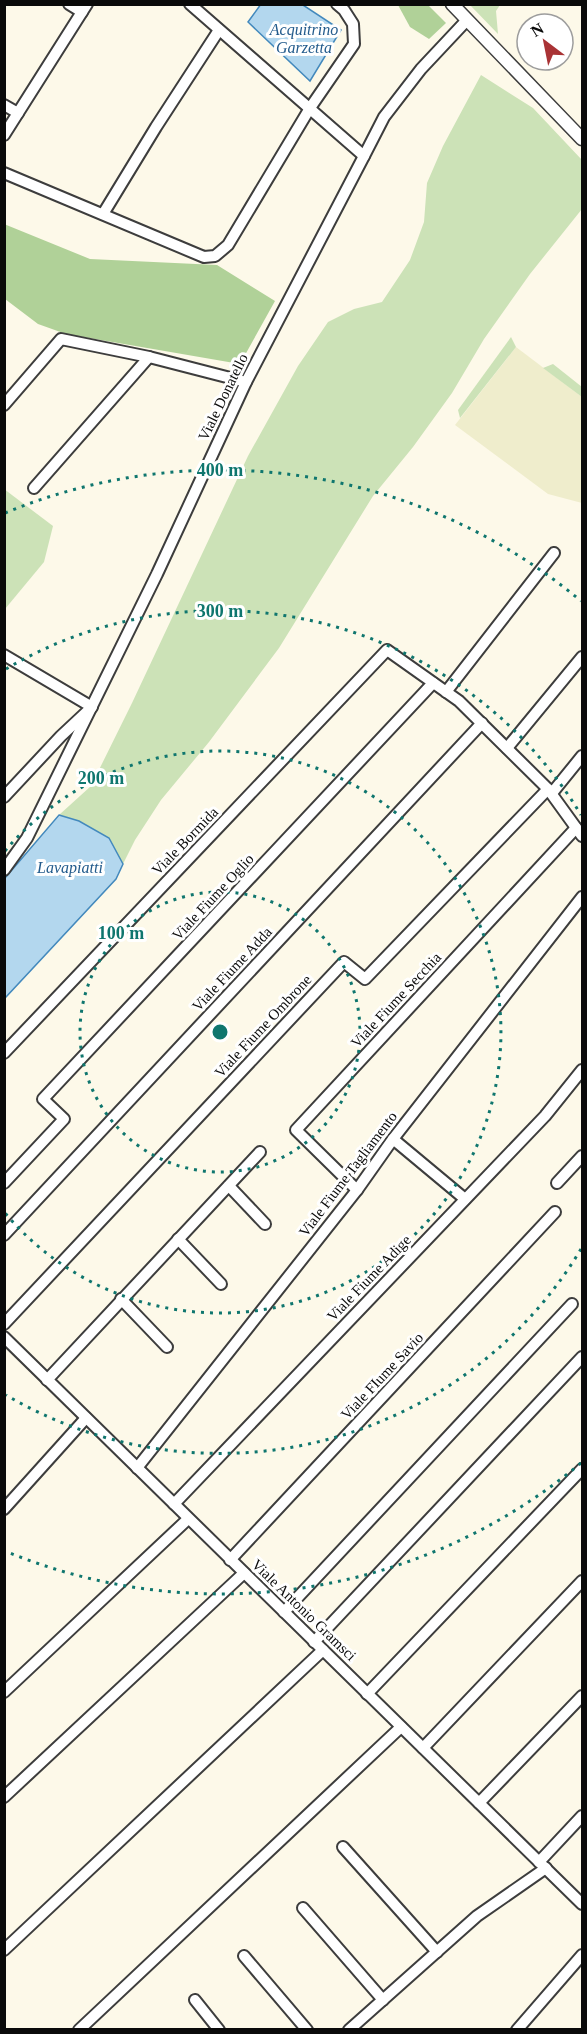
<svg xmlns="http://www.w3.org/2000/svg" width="587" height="2034" font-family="'Times New Roman',serif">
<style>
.farmland{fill:#efedcc}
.green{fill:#cce2b7}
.forest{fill:#b0d198}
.water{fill:#b3d7ee;stroke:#4389bd;stroke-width:1.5}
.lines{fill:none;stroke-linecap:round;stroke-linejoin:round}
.minor-casing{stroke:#3d3d3d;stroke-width:14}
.tertiary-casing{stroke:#3d3d3d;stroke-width:15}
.minor{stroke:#fff;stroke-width:10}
.tertiary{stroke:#fff;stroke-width:12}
.ring{fill:none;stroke:#0f766e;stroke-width:3;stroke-dasharray:3 6}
.labels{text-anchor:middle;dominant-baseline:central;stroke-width:6;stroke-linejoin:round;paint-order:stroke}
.street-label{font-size:15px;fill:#0a0a0a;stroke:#fff}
.water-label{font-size:16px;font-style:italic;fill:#235b8c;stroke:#fff}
.centre{fill:#0f766e;stroke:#fff;stroke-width:3}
.ring-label{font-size:18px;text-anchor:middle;font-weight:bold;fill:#0f766e;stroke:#fff;stroke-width:6;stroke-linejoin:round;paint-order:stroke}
</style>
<rect width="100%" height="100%" fill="#fdf9e9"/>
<!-- farmland -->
<path class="farmland" d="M516 347 582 397V503L548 494 455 425Z"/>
<!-- green -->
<g class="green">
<path d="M470 5H500L496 11 498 34Z"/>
<path d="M481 75 533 108 582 160V209L530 274 484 339 452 393 413 447 373 496 279 648 209 742 161 800 135 840 123 864 109 838 79 821 59 815 91 786 132 703 248 456 298 366 328 322 354 309 382 302 410 260 424 222 427 183 443 146Z"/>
<path d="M511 337 516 347 460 418 458 410Z"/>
<path d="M553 364 582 387V397L543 368Z"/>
<path d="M4 489 53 526 44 562 5 609Z"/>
</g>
<!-- forest -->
<g class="forest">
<path d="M398 5H428L446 23 429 39 410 27Z"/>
<path d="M4 224 90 259 217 265 275 301 240 364 66 334 38 324 5 299Z"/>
</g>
<!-- water -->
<g class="water">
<path d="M261 4 303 5 341 30 310 81 248 22Z"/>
<path d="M59 815 79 821 109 838 123 864 116 879 5 998V878Z"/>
</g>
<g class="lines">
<defs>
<g id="minor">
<path d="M69 4 82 12"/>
<path d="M190 4 364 156"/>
<path d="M4 105 18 113"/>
<path d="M4 135 87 4"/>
<path d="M4 173 204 257 215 256 228 245 310 108 354 44 353 24 344 10 337 4"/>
<path d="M103 214 156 127 219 30"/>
<path d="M4 405 61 339 149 357 246 382"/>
<path d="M34 488 149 357"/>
<path d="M4 655 92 707 61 736 4 797"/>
<path d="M446 692 554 553"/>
<path d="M507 748 582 657"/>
<path d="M552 793 582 756"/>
<path d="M4 870 27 838 157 574 246 382 364 156 384 117 421 69 467 20"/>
<path d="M4 1053 387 650 459 701 548 789 582 836"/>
<path d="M393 1139 465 1199"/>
<path d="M4 1183 64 1119 43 1099 433 683"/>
<path d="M557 1183 582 1156"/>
<path d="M229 1186 265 1224"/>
<path d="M357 1190 296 1130 576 828"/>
<path d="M4 1235 482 723"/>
<path d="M178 1239 221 1284"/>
<path d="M121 1299 167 1347"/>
<path d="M4 1324 344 962 365 979 548 789"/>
<path d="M4 1337 582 1904"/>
<path d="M47 1380 260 1152"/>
<path d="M137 1468 357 1190 393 1139 582 897"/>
<path d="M174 1504 545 1116 582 1070"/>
<path d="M4 1509 86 1418"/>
<path d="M230 1560 555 1212"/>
<path d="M284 1612 572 1304"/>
<path d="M314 1642 582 1357"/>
<path d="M4 1692 188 1519"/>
<path d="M367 1694 582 1469"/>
<path d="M423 1748 582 1581"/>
<path d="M4 1797 244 1573"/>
<path d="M479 1803 582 1696"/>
<path d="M343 1847 437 1952"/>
<path d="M539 1862 582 1816"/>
<path d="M303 1908 383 2000"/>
<path d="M4 1950 323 1650"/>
<path d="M244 1956 307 2030"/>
<path d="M195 2000 219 2030"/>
<path d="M79 2030 401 1727"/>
<path d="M349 2030 477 1916 546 1868"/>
<path d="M517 2030 582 1955"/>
</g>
<path id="tertiary" d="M452 4 582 139"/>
</defs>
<!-- minor casing -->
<use href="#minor" class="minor-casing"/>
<!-- tertiary casing -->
<use href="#tertiary" class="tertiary-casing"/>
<!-- minor -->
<use href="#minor" class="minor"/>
<!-- tertiary -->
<use href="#tertiary" class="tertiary"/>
</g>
<!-- distance rings -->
<g class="ring">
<circle cx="220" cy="1032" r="140"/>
<path d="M5 851A281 281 0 1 1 5 1213"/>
<path d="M581 1249A421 421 0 0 1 6 1395M6 669A421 421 0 0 1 581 815"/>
<path d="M581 1463A562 562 0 0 1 5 1551M5 513A562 562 0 0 1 581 601"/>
</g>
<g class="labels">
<!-- street labels -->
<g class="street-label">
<text transform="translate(223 397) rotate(-64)">Viale Donatello</text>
<text transform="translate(185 841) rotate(-46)">Viale Bormida</text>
<text transform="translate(213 897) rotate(-47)">Viale Fiume Oglio</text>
<text transform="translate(232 969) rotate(-47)">Viale Fiume Adda</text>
<text transform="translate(396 1000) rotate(-47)">Viale Fiume Secchia</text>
<text transform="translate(263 1026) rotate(-47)">Viale Fiume Ombrone</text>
<text transform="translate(348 1174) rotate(-53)">Viale Fiume Tagliamento</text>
<text transform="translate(369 1278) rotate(-46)">Viale Fiume Adige</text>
<text transform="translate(382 1376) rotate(-47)">Viale FIume Savio</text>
<text transform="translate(304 1610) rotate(44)">Viale Antonio Gramsci</text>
</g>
<!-- water labels -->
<g class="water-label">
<text x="304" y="29">Acquitrino<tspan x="304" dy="18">Garzetta</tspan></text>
<text x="70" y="867">Lavapiatti</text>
</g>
</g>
<circle cx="220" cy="1032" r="9" class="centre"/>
<g class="ring-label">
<text x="220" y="476">400 m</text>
<text x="220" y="617">300 m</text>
<text x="101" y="784">200 m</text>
<text x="121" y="939">100 m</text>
</g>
<!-- border -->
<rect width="587" height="2034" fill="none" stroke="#0a0a0a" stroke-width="12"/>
<!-- north arrow -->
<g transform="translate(545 42) rotate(328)"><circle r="28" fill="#ffffff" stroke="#9d9d9d" stroke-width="1.5"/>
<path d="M0-4.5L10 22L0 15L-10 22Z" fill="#a93335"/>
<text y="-9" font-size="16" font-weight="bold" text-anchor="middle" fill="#0a0a0a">N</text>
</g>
</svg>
